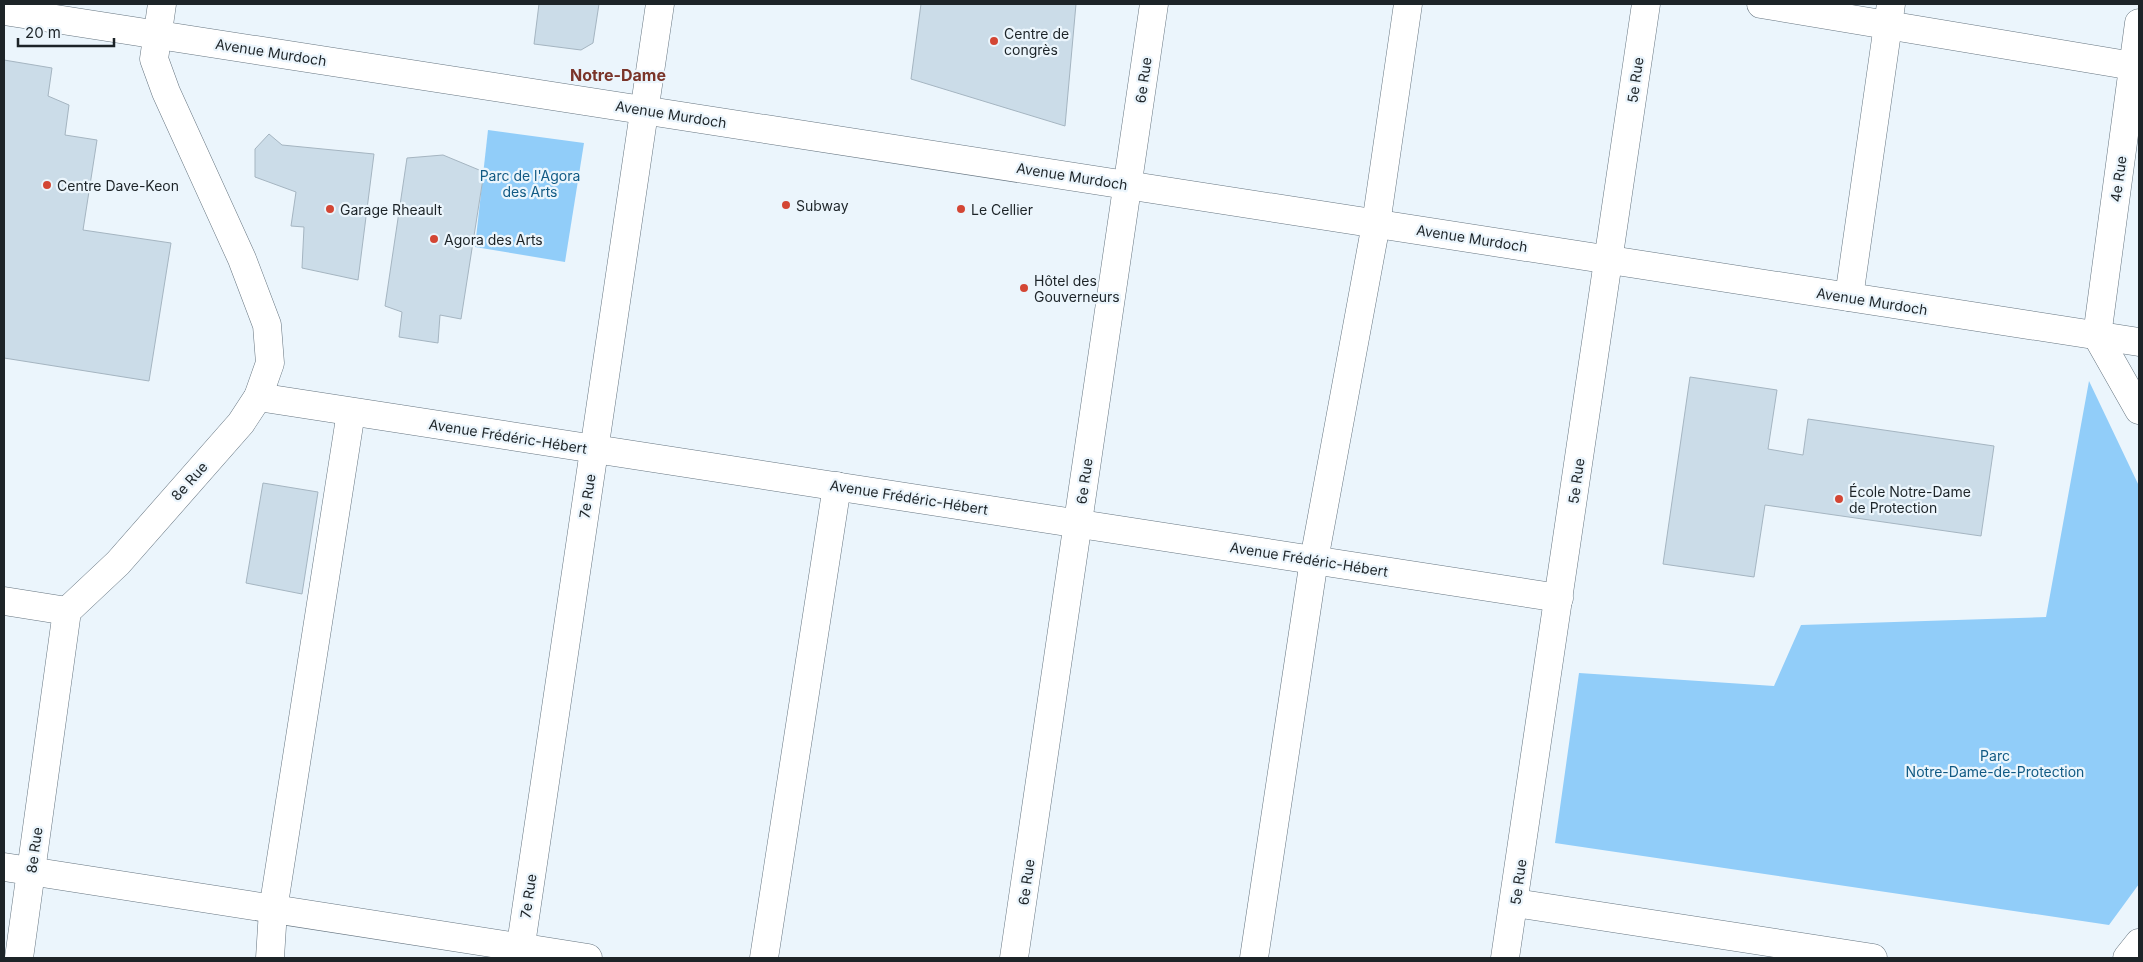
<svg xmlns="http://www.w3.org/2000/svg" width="2143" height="962" font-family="Inter,sans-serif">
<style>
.green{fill:#91cdf9}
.building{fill:#cbdce8;stroke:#a5b5c1}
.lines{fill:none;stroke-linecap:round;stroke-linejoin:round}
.minor-casing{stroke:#667580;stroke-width:29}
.minor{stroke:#fff;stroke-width:28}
.poi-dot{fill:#d34634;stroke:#ebf5fc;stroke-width:2}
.labels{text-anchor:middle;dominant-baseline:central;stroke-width:4.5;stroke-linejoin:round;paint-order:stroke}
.poi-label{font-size:14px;fill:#1d2428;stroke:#ebf5fc;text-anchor:start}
.street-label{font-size:14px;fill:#1d2428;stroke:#ebf5fc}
.park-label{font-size:14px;fill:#115a84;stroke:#ebf5fc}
.quarter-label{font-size:16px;font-weight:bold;fill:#7a3429;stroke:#ebf5fc}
</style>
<rect width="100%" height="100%" fill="#ebf5fc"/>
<!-- green -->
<g class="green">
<path d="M488 130 584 143 565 262 475 247Z"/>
<path d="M2089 381 2139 486V884L2109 925 1555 843 1579 673 1774 686 1801 625 2046 617Z"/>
</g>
<!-- building -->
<g class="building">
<path d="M539 4H599L593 43 581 50 534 44Z"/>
<path d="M921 4H1076L1065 126 911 79Z"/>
<path d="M4 60 52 68 48 96 69 105 65 135 97 140 83 230 171 243 149 381 4 358Z"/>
<path d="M269 134 282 145 374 154 358 280 302 268 304 227 291 226 296 192 255 177V149Z"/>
<path d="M443 155 484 172 461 319 440 315 438 343 399 337 402 312 385 306 407 158Z"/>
<path d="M1690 377 1777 390 1768 449 1803 455 1808 419 1994 446 1981 536 1765 505 1754 577 1663 564Z"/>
<path d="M263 483 318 492 302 594 246 583Z"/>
</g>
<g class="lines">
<defs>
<g id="minor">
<path d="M1761 4 2139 67"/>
<path d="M4 11 2139 342"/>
<path d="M1849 297 1891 4"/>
<path d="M2097 336 2139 23"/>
<path d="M2097 336 2139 410"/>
<path d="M258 397 1559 598"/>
<path d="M4 601 67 611"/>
<path d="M4 867 588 958"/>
<path d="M1515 903 1873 958"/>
<path d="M19 958 67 611 118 563 241 423 258 397 270 363 267 325 242 259 166 92 154 59 162 4"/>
<path d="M270 958 273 910 351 412"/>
<path d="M519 958 660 4"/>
<path d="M764 958 837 486"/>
<path d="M1014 958 1154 4"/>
<path d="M1254 958 1314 560 1376 224 1408 4"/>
<path d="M1505 958 1646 4"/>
<path d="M2127 958 2139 943"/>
</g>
</defs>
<!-- minor casing -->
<use href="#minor" class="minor-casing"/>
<!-- minor -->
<use href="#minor" class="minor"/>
</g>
<!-- markers -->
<g class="poi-dot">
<circle cx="994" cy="41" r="5"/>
<circle cx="47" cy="185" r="5"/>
<circle cx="786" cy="205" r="5"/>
<circle cx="330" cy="209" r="5"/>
<circle cx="961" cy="209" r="5"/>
<circle cx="434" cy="239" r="5"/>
<circle cx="1024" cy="288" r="5"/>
<circle cx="1839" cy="499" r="5"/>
</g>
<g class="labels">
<!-- poi labels -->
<g class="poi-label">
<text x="1004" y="33">Centre de<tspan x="1004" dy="16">congrès</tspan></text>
<text x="57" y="185">Centre Dave-Keon</text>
<text x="796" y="205">Subway</text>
<text x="340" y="209">Garage Rheault</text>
<text x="971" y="209">Le Cellier</text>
<text x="444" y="239">Agora des Arts</text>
<text x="1034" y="280">Hôtel des<tspan x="1034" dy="16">Gouverneurs</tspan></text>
<text x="1849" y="491">École Notre-Dame<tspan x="1849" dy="16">de Protection</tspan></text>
</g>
<!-- street labels -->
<g class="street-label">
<text transform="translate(271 52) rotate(9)">Avenue Murdoch</text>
<text transform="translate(1143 80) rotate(-82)">6e Rue</text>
<text transform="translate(1635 80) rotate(-82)">5e Rue</text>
<text transform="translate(671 114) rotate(9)">Avenue Murdoch</text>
<text transform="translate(1072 176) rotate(9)">Avenue Murdoch</text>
<text transform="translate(2118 179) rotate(-82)">4e Rue</text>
<text transform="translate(1472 238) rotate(9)">Avenue Murdoch</text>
<text transform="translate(1872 301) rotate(9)">Avenue Murdoch</text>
<text transform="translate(508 436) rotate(9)">Avenue Frédéric-Hébert</text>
<text transform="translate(189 481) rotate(-48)">8e Rue</text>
<text transform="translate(1084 481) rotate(-82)">6e Rue</text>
<text transform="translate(1576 481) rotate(-82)">5e Rue</text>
<text transform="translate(587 496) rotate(-82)">7e Rue</text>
<text transform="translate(909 497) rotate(9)">Avenue Frédéric-Hébert</text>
<text transform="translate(1309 559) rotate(9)">Avenue Frédéric-Hébert</text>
<text transform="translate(34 850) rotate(-82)">8e Rue</text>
<text transform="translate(1026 882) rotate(-82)">6e Rue</text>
<text transform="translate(1518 882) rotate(-82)">5e Rue</text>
<text transform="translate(528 896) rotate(-82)">7e Rue</text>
</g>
<!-- park labels -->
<g class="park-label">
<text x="530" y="175">Parc de l'Agora<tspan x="530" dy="16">des Arts</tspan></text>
<text x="1995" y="755">Parc<tspan x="1995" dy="16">Notre-Dame-de-Protection</tspan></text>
</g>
<!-- quarter labels -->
<g class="quarter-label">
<text x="618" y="75">Notre-Dame</text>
</g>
</g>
<!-- border -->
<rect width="2143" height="962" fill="none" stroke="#1d2428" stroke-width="10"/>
<!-- scale -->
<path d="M18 38v8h96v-8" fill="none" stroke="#1d2428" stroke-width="2.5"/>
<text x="25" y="38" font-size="15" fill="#1d2428" stroke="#ebf5fc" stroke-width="4" paint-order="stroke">20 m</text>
</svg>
